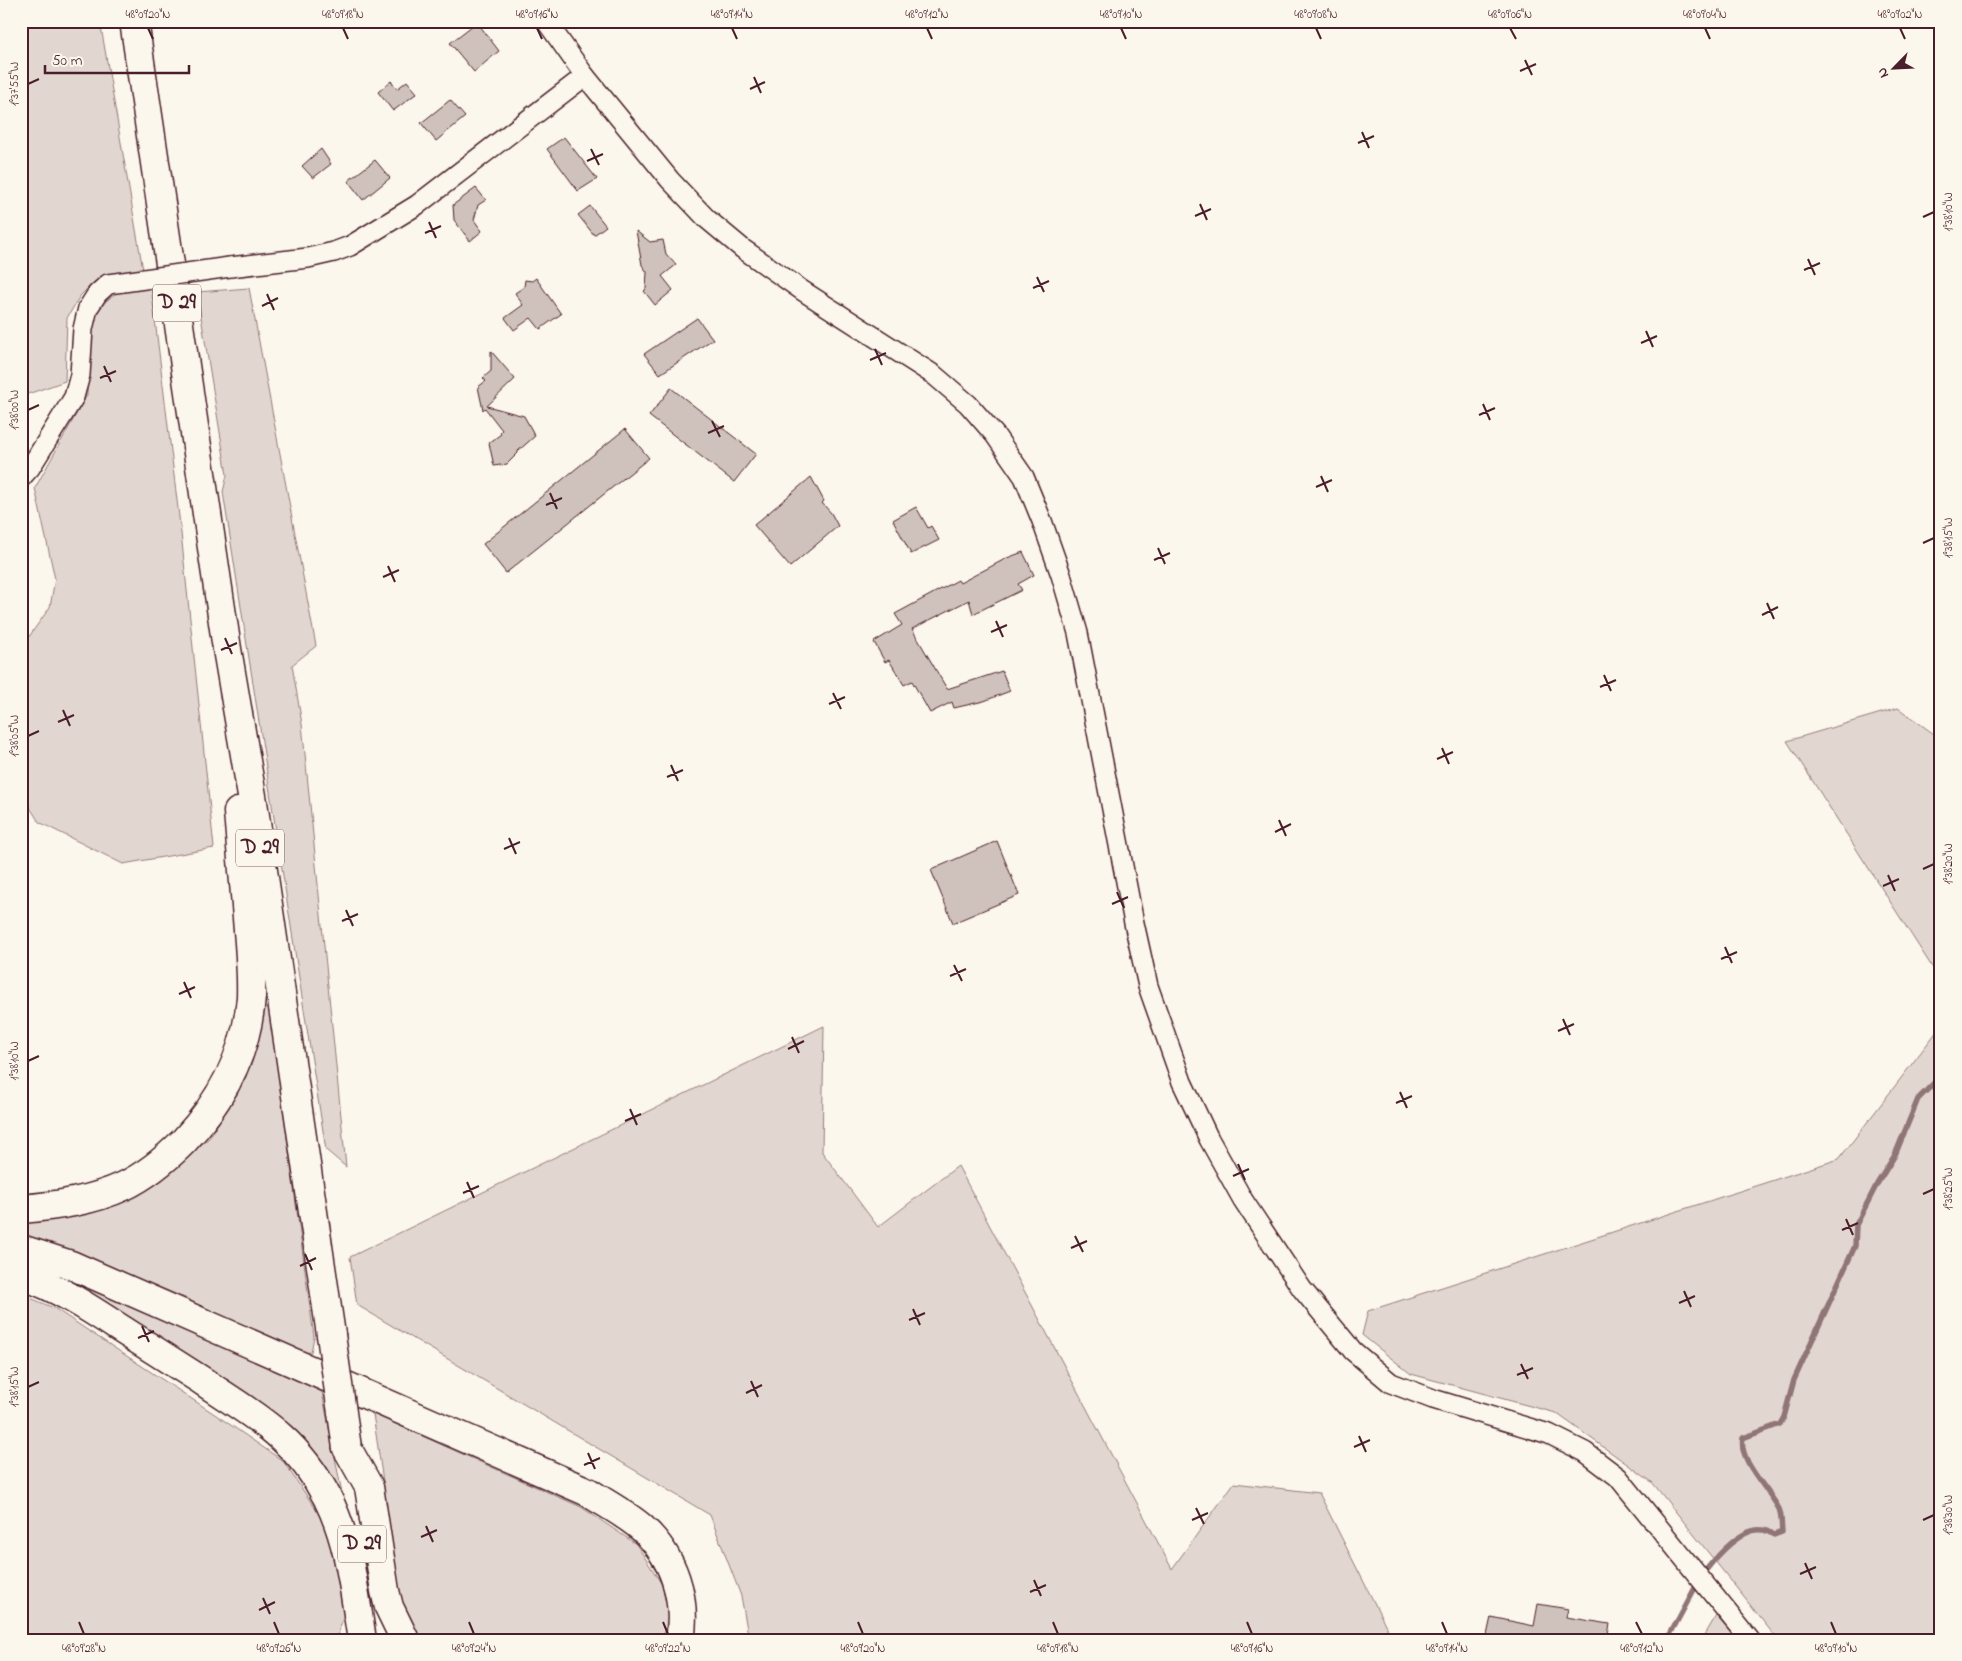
<svg xmlns="http://www.w3.org/2000/svg" width="1962" height="1661" font-family="'Indie Flower',sans-serif">
<style>
.green{fill:#e2d7d0;stroke:#967b7e}
.lines{fill:none;stroke-linecap:round;stroke-linejoin:round}
.stream{stroke:#907477;stroke-width:5.5}
.building{fill:#cfc2bc;stroke:#4a1f2b}
.street-casing{stroke:#4a1f2b;stroke-width:22}
.primary-casing{stroke:#4a1f2b;stroke-width:31}
.street{stroke:#fbf7ec;stroke-width:19}
.primary{stroke:#fbf7ec;stroke-width:28}
.street-bridge-casing{stroke:#4a1f2b;stroke-width:22;stroke-linecap:butt}
.primary-bridge-casing{stroke:#4a1f2b;stroke-width:31;stroke-linecap:butt}
.street-bridge{stroke:#fbf7ec;stroke-width:19}
.primary-bridge{stroke:#fbf7ec;stroke-width:28}
.ticks{fill:none;stroke:#4a1f2b;stroke-width:2}
.labels{text-anchor:middle;dominant-baseline:central;stroke-width:4.5;stroke-linejoin:round;paint-order:stroke}
.shield{fill:#fbf7ec;stroke:#7f6065;stroke-width:1}
.shield-label{font-size:21px;font-weight:bold;fill:#4a1f2b}
.neatline{fill:none;stroke:#4a1f2b;stroke-width:2}
.ticks-label{font-size:12px;text-anchor:middle;fill:#4a1f2b}
</style>
<rect width="100%" height="100%" fill="#fbf7ec"/>
<filter id="ink" filterUnits="userSpaceOnUse"><feTurbulence type="fractalNoise" baseFrequency=".02" numOctaves="2"/><feDisplacementMap in="SourceGraphic" scale="10" xChannelSelector="R" yChannelSelector="G"/><feConvolveMatrix kernelMatrix="1 2 1 2 8 2 1 2 1" color-interpolation-filters="sRGB"/></filter>
<g filter="url(#ink)">
<!-- green -->
<g class="green">
<path d="M21 21H100L143 270 101 278 93 283 80 296 67 318 65 381 25 395 21 392Z"/>
<path d="M151 287 181 533 214 848 123 864 39 822 21 793V648L50 607 55 579 35 488 87 395 89 334 95 316 106 301 116 293Z"/>
<path d="M249 288 316 646 292 665 302 724 346 1167 326 1150 223 492 227 475 197 292Z"/>
<path d="M1898 708 1941 739V981L1787 741Z"/>
<path d="M265 975 314 1337 311 1352 298 1354 185 1298 84 1255 21 1235V1222L100 1209 157 1182 209 1138 238 1091 249 1057Z"/>
<path d="M824 1026 822 1152 878 1227 958 1166 1172 1569 1234 1483 1319 1493 1393 1640H749L741 1596 710 1515 357 1305 350 1257Z"/>
<path d="M1941 1026V1640H1778L1652 1482 1556 1413 1411 1374 1362 1335 1368 1311 1839 1159Z"/>
<path d="M21 1263 78 1281 322 1392 346 1513 318 1466Z"/>
<path d="M21 1294 54 1308 216 1415 283 1461 328 1527 348 1600 339 1631 338 1640H21Z"/>
<path d="M373 1414 581 1507 636 1544 661 1583 669 1615 662 1640H419L402 1609Z"/>
<path d="M1716 1616 1737 1640H1702Z"/>
</g>
<g class="lines">
<!-- stream -->
<g class="stream">
<path d="M1706 1570C1717 1556 1743 1526 1763 1530 1767 1530 1771 1534 1774 1535L1782 1532C1781 1525 1782 1515 1779 1509 1769 1489 1738 1461 1743 1438L1780 1424 1784 1417 1794 1380 1855 1246 1856 1225 1877 1184 1895 1155 1918 1099 1941 1076"/>
<path d="M1667 1640 1696 1586"/>
</g>
</g>
<!-- building -->
<g class="building">
<path d="M477 22 499 51 474 72 450 43Z"/>
<path d="M391 81 397 89 407 81 417 93 393 111 378 92Z"/>
<path d="M450 100 465 117 436 141 421 123Z"/>
<path d="M564 137 597 179 578 191 547 149Z"/>
<path d="M321 149 331 164 313 178 302 166Z"/>
<path d="M375 160 390 178 363 200 348 181Z"/>
<path d="M476 188 486 200 478 205 474 220 482 231 470 241 454 220 453 205Z"/>
<path d="M590 206 606 226 594 235 578 215Z"/>
<path d="M636 231 650 242 663 240 666 254 676 265 662 276 673 290 655 305 644 291 646 289 647 272 642 265Z"/>
<path d="M536 278 561 314 540 329 531 318 514 330 505 318 523 305 515 293 524 287 525 280 532 281Z"/>
<path d="M697 318 713 339 660 374 644 354Z"/>
<path d="M491 351 515 379 487 406 524 416 535 436 518 451V453L507 464 494 466 489 443 501 434 500 432 502 430 485 408 483 410 478 387 486 381 483 378 491 371Z"/>
<path d="M671 388 756 454 734 482 649 416Z"/>
<path d="M625 429 649 458 506 573 483 544Z"/>
<path d="M811 477 824 501 822 503 831 513 838 526 790 567 754 525Z"/>
<path d="M916 507 928 528 931 526 939 540 911 554 893 520Z"/>
<path d="M1023 552 1034 575 1018 584 1022 590 973 614 969 600 912 629 947 689 1002 671 1010 691 984 701 954 708 952 702 930 713 912 681 904 685 889 660 885 662 874 642 902 625 895 614 958 580 960 583 1007 558Z"/>
<path d="M997 841 1019 895 953 923 931 870Z"/>
<path d="M1538 1604 1568 1609 1566 1617 1610 1624 1607 1640H1584L1568 1637V1640H1486L1491 1617 1534 1626Z"/>
</g>
<g class="lines">
<defs>
<g id="street">
<path d="M546 21 585 76 670 180 707 219 743 249 803 291 934 375 968 404 995 435 1024 477 1042 521 1061 575 1078 633 1134 923 1148 986 1182 1082 1209 1139 1243 1200 1302 1289 1353 1351 1391 1383 1433 1399 1549 1434 1585 1452 1618 1477 1750 1640"/>
<path d="M230 267 308 258 334 252 350 246 417 205 585 76"/>
<path d="M21 478 30 468 74 397 80 375 83 329 88 308 97 294 108 284 123 282"/>
</g>
<g id="primary">
<path d="M134 21 227 649 253 802 331 1335"/>
<path d="M21 1209C56 1206 92 1201 124 1186 147 1175 166 1159 184 1141 222 1100 247 1054 251 997 252 971 249 944 247 918 244 883 241 847 238 812"/>
<path d="M21 1249 71 1265 588 1492C606 1504 626 1514 642 1528 674 1557 687 1598 680 1640"/>
<path d="M21 1275C57 1287 89 1308 121 1329 148 1346 174 1363 201 1380 227 1398 257 1415 281 1437 299 1453 316 1476 327 1497 350 1542 354 1591 362 1640"/>
<path d="M347 1448 369 1487 385 1591 389 1607 405 1640"/>
</g>
</defs>
<!-- street casing -->
<use href="#street" class="street-casing"/>
<!-- primary casing -->
<use href="#primary" class="primary-casing"/>
<!-- street -->
<use href="#street" class="street"/>
<!-- primary -->
<use href="#primary" class="primary"/>
<defs>
<path id="street-bridge" d="M123 282 230 267"/>
<path id="primary-bridge" d="M331 1335 347 1448"/>
</defs>
<!-- street-bridge casing -->
<use href="#street-bridge" class="street-bridge-casing"/>
<!-- primary-bridge casing -->
<use href="#primary-bridge" class="primary-bridge-casing"/>
<!-- street-bridge -->
<use href="#street-bridge" class="street-bridge"/>
<!-- primary-bridge -->
<use href="#primary-bridge" class="primary-bridge"/>
</g>
</g>
<!-- ticks -->
<path class="ticks" d="M148 28 153 39M343 28 348 39M537 28 542 39M732 28 737 39M927 28 932 39M1121 28 1126 39M1316 28 1321 39M1510 28 1516 39M1705 28 1710 39M1900 28 1905 39M1525 60 1532 75M1520 71 1536 64M754 77 761 93M28 84 39 79M750 89 765 82M1362 132 1369 148M1358 143 1374 136M591 149 599 165M587 161 603 154M1200 204 1207 220M1195 216 1211 209M1923 217 1934 212M429 222 436 238M425 233 441 226M1808 259 1815 275M1804 270 1820 263M1037 277 1044 292M1033 288 1049 281M267 294 274 310M262 306 278 298M1646 331 1653 347M1641 343 1657 336M875 349 882 365M870 360 886 353M104 366 111 382M100 378 116 371M1483 404 1490 420M28 410 39 405M1479 415 1495 408M712 421 720 437M708 433 724 426M1321 476 1328 492M1316 487 1332 480M550 493 557 509M546 505 562 498M1923 543 1934 538M1158 548 1165 564M1154 560 1170 553M388 566 395 582M383 577 399 570M1767 603 1774 619M1762 615 1778 607M996 621 1003 637M991 632 1007 625M225 638 232 654M221 650 237 643M1604 675 1611 691M1600 687 1616 680M833 693 841 709M829 704 845 697M63 710 70 726M58 722 74 715M28 736 39 731M1442 748 1449 764M1437 759 1453 752M671 765 678 781M667 777 683 770M1279 820 1286 836M1275 832 1291 824M509 838 516 854M504 849 520 842M1923 869 1934 864M1888 875 1895 891M1883 886 1899 879M1117 892 1124 908M1112 904 1128 897M346 910 353 926M342 921 358 914M1725 947 1732 963M1721 959 1737 952M954 965 962 981M950 976 966 969M184 982 191 998M179 994 195 987M1563 1019 1570 1035M1558 1031 1574 1024M792 1037 799 1053M788 1049 804 1041M28 1061 39 1056M1400 1092 1407 1108M1396 1103 1412 1096M630 1109 637 1125M625 1121 641 1114M1238 1164 1245 1180M1233 1176 1249 1169M467 1182 474 1198M463 1193 479 1186M1923 1194 1934 1189M1846 1219 1853 1235M1842 1230 1858 1223M1075 1236 1083 1252M1071 1248 1087 1241M305 1254 312 1270M300 1266 316 1258M1684 1291 1691 1307M1679 1303 1695 1296M913 1309 920 1325M909 1320 925 1313M142 1326 149 1342M138 1338 154 1331M1521 1364 1528 1379M1517 1375 1533 1368M751 1381 758 1397M28 1387 39 1382M746 1393 762 1385M1359 1436 1366 1452M1354 1447 1370 1440M588 1453 595 1469M584 1465 600 1458M1196 1508 1204 1524M1192 1520 1208 1513M1923 1520 1934 1515M426 1526 433 1542M421 1537 437 1530M1805 1563 1812 1579M1800 1574 1816 1567M1034 1580 1041 1596M1030 1592 1046 1585M263 1598 270 1614M259 1610 275 1602M79 1622 84 1634M274 1622 279 1634M469 1622 474 1634M663 1622 668 1634M858 1622 863 1634M1053 1622 1058 1634M1247 1622 1252 1634M1442 1622 1447 1634M1636 1622 1642 1634M1831 1622 1836 1634"/>
<g class="labels">
<!-- shield labels -->
<g class="shield">
<rect x="153" y="284.5" width="48" height="37" rx="4"/>
<rect x="236" y="829.5" width="48" height="37" rx="4"/>
<rect x="338" y="1525.5" width="48" height="37" rx="4"/>
</g>
<g class="shield-label">
<text x="177" y="303">D 29</text>
<text x="260" y="848">D 29</text>
<text x="362" y="1544">D 29</text>
</g>
</g>
<!-- margin -->
<rect width="1962" height="1661" fill="none" stroke="#fbf7ec" stroke-width="55"/>
<!-- north arrow -->
<g transform="translate(1894 68) rotate(246)" stroke="#fbf7ec" stroke-width="4" paint-order="stroke">
<path d="M0-4L9 19L0 12L-9 19Z" fill="#4a1f2b"/>
<text y="-8" font-size="14" font-weight="bold" text-anchor="middle" fill="#4a1f2b">N</text>
</g>
<!-- scale -->
<path d="M45 65v8h144v-8" fill="none" stroke="#4a1f2b" stroke-width="2.5"/>
<text x="52" y="65" font-size="15" fill="#4a1f2b" stroke="#fbf7ec" stroke-width="4" paint-order="stroke">50 m</text>
<rect x="28" y="28" width="1906" height="1606" class="neatline"/>
<g class="ticks-label">
<text x="148" y="18">48°09'20"N</text>
<text x="343" y="18">48°09'18"N</text>
<text x="537" y="18">48°09'16"N</text>
<text x="732" y="18">48°09'14"N</text>
<text x="927" y="18">48°09'12"N</text>
<text x="1121" y="18">48°09'10"N</text>
<text x="1316" y="18">48°09'08"N</text>
<text x="1510" y="18">48°09'06"N</text>
<text x="1705" y="18">48°09'04"N</text>
<text x="1900" y="18">48°09'02"N</text>
<text transform="translate(14 84) rotate(-90)" y="4">1°37'55"W</text>
<text transform="translate(1948 212) rotate(-90)" y="4">1°38'10"W</text>
<text transform="translate(14 410) rotate(-90)" y="4">1°38'00"W</text>
<text transform="translate(1948 538) rotate(-90)" y="4">1°38'15"W</text>
<text transform="translate(14 736) rotate(-90)" y="4">1°38'05"W</text>
<text transform="translate(1948 864) rotate(-90)" y="4">1°38'20"W</text>
<text transform="translate(14 1061) rotate(-90)" y="4">1°38'10"W</text>
<text transform="translate(1948 1189) rotate(-90)" y="4">1°38'25"W</text>
<text transform="translate(14 1387) rotate(-90)" y="4">1°38'15"W</text>
<text transform="translate(1948 1515) rotate(-90)" y="4">1°38'30"W</text>
<text x="84" y="1652">48°09'28"N</text>
<text x="279" y="1652">48°09'26"N</text>
<text x="474" y="1652">48°09'24"N</text>
<text x="668" y="1652">48°09'22"N</text>
<text x="863" y="1652">48°09'20"N</text>
<text x="1058" y="1652">48°09'18"N</text>
<text x="1252" y="1652">48°09'16"N</text>
<text x="1447" y="1652">48°09'14"N</text>
<text x="1642" y="1652">48°09'12"N</text>
<text x="1836" y="1652">48°09'10"N</text>
</g>
</svg>
